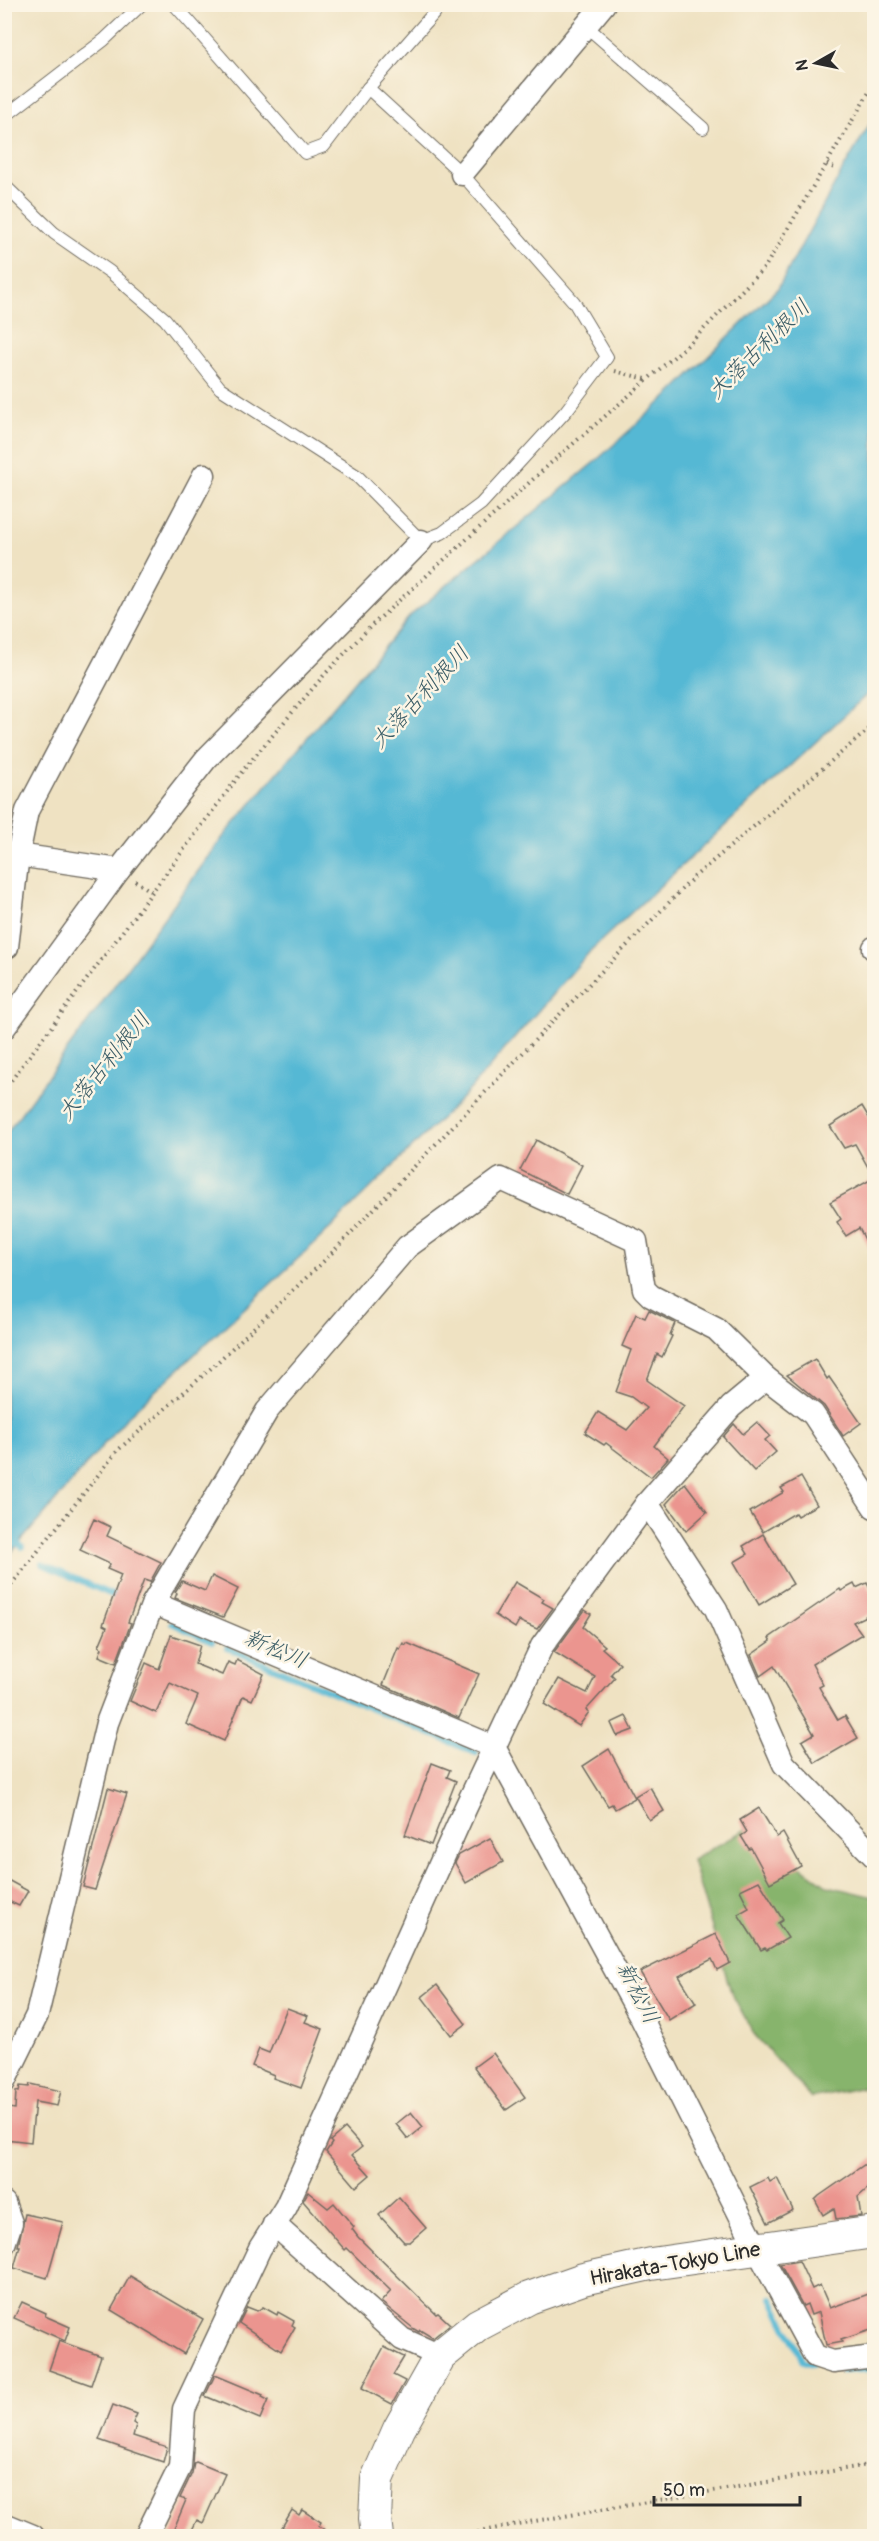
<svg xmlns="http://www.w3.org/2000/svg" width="879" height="2541" font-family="Pangolin,'Klee One',sans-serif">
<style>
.forest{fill:#87b46c;stroke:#59704c;stroke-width:1.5}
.water{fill:#55b8d4;stroke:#407280;stroke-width:1.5}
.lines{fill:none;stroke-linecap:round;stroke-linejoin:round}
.stream{stroke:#55b8d4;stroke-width:6}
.building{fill:#eb958f}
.service-casing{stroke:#706b60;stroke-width:14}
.minor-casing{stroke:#706b60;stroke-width:25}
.secondary-casing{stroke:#706b60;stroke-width:34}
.path{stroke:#706b60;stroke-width:4;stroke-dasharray:1.5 4.5;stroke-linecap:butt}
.service{stroke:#fff;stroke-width:12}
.minor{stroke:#fff;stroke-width:22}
.secondary{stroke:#fff;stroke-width:32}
.labels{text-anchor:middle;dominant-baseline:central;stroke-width:5;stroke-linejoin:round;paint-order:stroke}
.street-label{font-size:21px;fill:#2b2b2b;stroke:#fcf5e5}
.water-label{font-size:22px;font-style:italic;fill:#3a5c66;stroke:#fcf5e5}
</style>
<rect width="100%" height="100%" fill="#fcf5e5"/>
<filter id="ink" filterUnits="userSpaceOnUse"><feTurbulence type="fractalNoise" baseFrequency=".0167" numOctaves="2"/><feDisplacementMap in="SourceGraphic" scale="12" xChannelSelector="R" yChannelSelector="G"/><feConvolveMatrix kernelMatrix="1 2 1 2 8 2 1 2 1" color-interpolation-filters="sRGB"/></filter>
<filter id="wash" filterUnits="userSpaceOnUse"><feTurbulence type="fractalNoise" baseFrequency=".008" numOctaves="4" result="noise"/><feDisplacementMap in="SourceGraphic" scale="24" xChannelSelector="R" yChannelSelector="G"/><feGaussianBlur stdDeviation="1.35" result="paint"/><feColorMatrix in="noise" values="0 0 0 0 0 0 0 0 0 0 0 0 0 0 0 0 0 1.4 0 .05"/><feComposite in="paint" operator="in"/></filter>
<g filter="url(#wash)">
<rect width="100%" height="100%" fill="#efe2c2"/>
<!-- forest -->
<path class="forest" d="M748 1828 828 1886 874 1897V2085L811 2098 754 2034 731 1992 692 1860Z"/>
<!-- water -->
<path class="water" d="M874 117V688L592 949 466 1094 317 1241 128 1416 5 1560V1135L223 837 410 616 598 459 670 394 778 288 842 171Z"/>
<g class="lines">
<!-- stream -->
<g class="stream">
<path d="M4 1531 22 1547"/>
<path d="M42 1564 119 1598"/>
<path d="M172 1623 212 1642"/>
<path d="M227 1648 476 1753"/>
<path d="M772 2298 803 2361 812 2364"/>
<path d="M842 2371 874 2369"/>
</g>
</g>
<g id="blocks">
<!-- building -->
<g class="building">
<path d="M862 1106 874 1126V1257L859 1228 846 1236 837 1222 841 1219 830 1202 874 1178 855 1144 844 1148 830 1126Z"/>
<path d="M536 1140 582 1165 567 1194 520 1170Z"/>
<path d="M649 1310 675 1323 670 1335 672 1336 662 1357 657 1354 647 1380 684 1406 654 1446 668 1458 651 1477 606 1443 604 1445 585 1433 598 1412 627 1430 646 1408 631 1397 616 1392 631 1350 622 1346 636 1314 645 1318Z"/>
<path d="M815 1359 827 1379 829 1377 861 1423 843 1436 824 1406 787 1375Z"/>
<path d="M757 1422 770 1436 765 1440 776 1452 754 1471 723 1437 734 1424 743 1434Z"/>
<path d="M801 1477 817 1505 797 1516 795 1513 763 1532 750 1512 784 1492 781 1488Z"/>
<path d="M685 1483 707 1512 686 1531 666 1504Z"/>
<path d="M94 1519 111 1527 107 1536 161 1562 150 1582 144 1580 128 1622 131 1623 116 1663 99 1656 102 1648 99 1646 107 1627 103 1625 121 1575 107 1569 110 1564 80 1550Z"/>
<path d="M763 1534 793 1584 759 1605 734 1562 748 1554 743 1546Z"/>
<path d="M212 1576 238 1589 223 1617 175 1598 177 1593 175 1592 182 1581 205 1591Z"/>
<path d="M515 1582 544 1599 542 1602 553 1608 537 1629 519 1621 515 1628 495 1615Z"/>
<path d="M867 1583 874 1597V1612L853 1622 862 1634 812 1664 823 1685 819 1687 838 1720 845 1716 858 1738 815 1763 802 1741 814 1734 774 1666 760 1676 751 1655 771 1641 769 1638 840 1589 841 1591 854 1584 856 1588Z"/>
<path d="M585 1610 591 1614 583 1627 605 1646 602 1648 620 1664 611 1674 615 1678 586 1710 589 1712 579 1726 544 1704 559 1679 587 1693 595 1677 554 1652Z"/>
<path d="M171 1635 200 1645 195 1664 222 1675 228 1662 235 1665 237 1660 264 1674 252 1700 243 1696 224 1741 186 1724 198 1696 170 1683 156 1713 130 1701 146 1663 159 1669Z"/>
<path d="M403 1643 406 1645 407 1643 479 1674 459 1718 383 1685 398 1648 400 1649Z"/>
<path d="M626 1716 633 1730 617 1736 611 1723Z"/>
<path d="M609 1749 635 1798 615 1809 612 1804 608 1806 583 1766Z"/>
<path d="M432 1763 450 1770 447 1777 456 1781 431 1845 405 1835Z"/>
<path d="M650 1787 664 1811 649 1820 635 1796Z"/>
<path d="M108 1788 127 1794 95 1890 83 1887Z"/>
<path d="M759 1808 777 1837 783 1833 801 1866 770 1883 751 1848 749 1849 741 1836 747 1832 740 1820Z"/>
<path d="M490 1838 503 1862 466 1883 455 1863 459 1855Z"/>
<path d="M4 1878 28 1891 19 1906 4 1899Z"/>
<path d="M759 1881 783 1920 778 1923 788 1938 767 1950 765 1948 761 1950 738 1914 749 1908 740 1890Z"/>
<path d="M716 1934 730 1963 717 1970 712 1959 679 1976 696 2003 669 2020 640 1972Z"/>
<path d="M437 1985 466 2024 451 2035 422 1997Z"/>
<path d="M287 2008 308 2016 305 2022 323 2029 301 2088 273 2078 274 2075 252 2066 259 2049 269 2053Z"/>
<path d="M493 2053 525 2097 506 2110 474 2067Z"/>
<path d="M30 2084 61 2091 57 2106 35 2102 31 2142 5 2139 8 2108 15 2109 16 2091 19 2092 20 2086 29 2087Z"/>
<path d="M411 2112 423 2127 408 2139 396 2124Z"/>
<path d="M345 2128 362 2147 352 2155 370 2175 356 2187 326 2152 332 2143 330 2141Z"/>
<path d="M874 2158V2183L858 2197 861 2216 836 2219 834 2208 823 2215 815 2200 819 2196Z"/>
<path d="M768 2178 770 2182 777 2178 793 2210 768 2223 750 2187Z"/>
<path d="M308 2192 328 2208 334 2203 354 2227 352 2229 358 2237 436 2314 438 2313 450 2324 433 2338 420 2330 419 2332 414 2329 381 2302 391 2291 347 2248 345 2250 303 2201Z"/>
<path d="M399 2197 426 2228 410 2242H404L379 2215Z"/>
<path d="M25 2214 63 2222 47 2278 14 2268 20 2246H18Z"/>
<path d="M799 2261 812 2289 820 2285 830 2308 874 2292V2329L841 2340 842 2342 826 2345 819 2312 811 2315 807 2304 803 2306 780 2264Z"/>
<path d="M130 2276 203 2319 184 2354 111 2310Z"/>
<path d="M22 2302 46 2313 45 2316 70 2327 65 2341 14 2318Z"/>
<path d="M247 2307 257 2311 263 2307 277 2315 278 2312 294 2321 292 2325 295 2327 281 2351 239 2323Z"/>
<path d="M59 2341 101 2356 91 2385 49 2370Z"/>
<path d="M384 2347 404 2357 393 2375 405 2381 404 2383 392 2404 362 2388Z"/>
<path d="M215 2375 263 2395 262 2397 268 2400 260 2419 205 2396Z"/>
<path d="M113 2405 137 2414 133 2423 136 2425 133 2436 167 2447 163 2462 99 2440Z"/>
<path d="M196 2462 225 2474 203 2523 197 2520 189 2536H171L186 2500 180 2498 192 2473 194 2463Z"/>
<path d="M292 2510 299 2515 302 2510 321 2522 319 2526 334 2536H297L282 2527Z"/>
</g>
</g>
</g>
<g filter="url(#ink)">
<use href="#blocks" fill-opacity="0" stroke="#706b60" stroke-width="1.5"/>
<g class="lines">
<defs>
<g id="service">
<path d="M586 26 703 128"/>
<path d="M368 88 442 4"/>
<path d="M4 117 104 40 142 4"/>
<path d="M4 185 54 233 110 272 165 319 220 388 357 476 421 541 442 533 481 504 566 411 607 357 574 302 462 174 368 88 324 146 305 153 174 4"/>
</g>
<g id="minor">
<path d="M462 174 604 4"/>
<path d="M4 853 119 870"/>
<path d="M4 947H7L18 855 27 811 204 475"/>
<path d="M874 949V948"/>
<path d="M4 1028 119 870 206 759 421 541"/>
<path d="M647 1503 716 1609 784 1764 874 1856"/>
<path d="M153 1603 494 1747 641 2017 757 2249 815 2356 833 2362 874 2357"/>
<path d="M4 2082 37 2015 107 1723 153 1603 267 1411 407 1247 501 1179 636 1241 644 1289 651 1296 716 1329 766 1378 813 1414 874 1507"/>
<path d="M4 2203 11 2223 4 2244"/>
<path d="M274 2224 402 2339 440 2356"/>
<path d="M4 2524 33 2536"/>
<path d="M146 2536 180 2467 184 2409 260 2248 286 2207 465 1809 542 1646 647 1503 731 1407 766 1378"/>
</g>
<path id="secondary" d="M377 2536 375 2519 377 2479 399 2429 440 2356 478 2325 529 2298 583 2279 651 2264 874 2232"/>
</defs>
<!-- service casing -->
<use href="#service" class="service-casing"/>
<!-- minor casing -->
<use href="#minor" class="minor-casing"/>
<!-- secondary casing -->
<use href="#secondary" class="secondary-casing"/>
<!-- path -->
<g class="path">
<path d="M827 164 836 169"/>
<path d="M615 371 646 379"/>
<path d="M135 881 151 891"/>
<path d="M4 1090 244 769 325 674 371 626 552 462 691 342 765 267 874 84"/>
<path d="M4 1594 118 1450 207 1372 326 1259 559 1015 694 877 874 725"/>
<path d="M460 2536 517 2524 874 2464"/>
</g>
<!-- service -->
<use href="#service" class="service"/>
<!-- minor -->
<use href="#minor" class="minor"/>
<!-- secondary -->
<use href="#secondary" class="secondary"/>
</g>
</g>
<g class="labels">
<!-- street labels -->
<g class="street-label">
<text transform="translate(675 2264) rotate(-10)">Hirakata-Tokyo Line</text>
</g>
<!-- water labels -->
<g class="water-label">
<text transform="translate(759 349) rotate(-44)">大落古利根川</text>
<text transform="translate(420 697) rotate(-47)">大落古利根川</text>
<text transform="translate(104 1066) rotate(-51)">大落古利根川</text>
<text transform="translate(276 1649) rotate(23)">新松川</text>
<text transform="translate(638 1993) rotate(63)">新松川</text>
</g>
</g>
<!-- margin -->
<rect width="879" height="2541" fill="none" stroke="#fcf5e5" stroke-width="24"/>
<!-- north arrow -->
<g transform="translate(816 63) rotate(261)" stroke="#fcf5e5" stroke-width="4.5" paint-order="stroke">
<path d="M0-4.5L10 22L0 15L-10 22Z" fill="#2b2b2b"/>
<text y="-9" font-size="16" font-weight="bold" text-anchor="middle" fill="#2b2b2b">N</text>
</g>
<!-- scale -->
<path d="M654 2496v9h146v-9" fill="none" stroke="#2b2b2b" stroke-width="3"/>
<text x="663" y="2496" font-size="18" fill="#2b2b2b" stroke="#fcf5e5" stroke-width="4.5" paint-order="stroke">50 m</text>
</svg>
